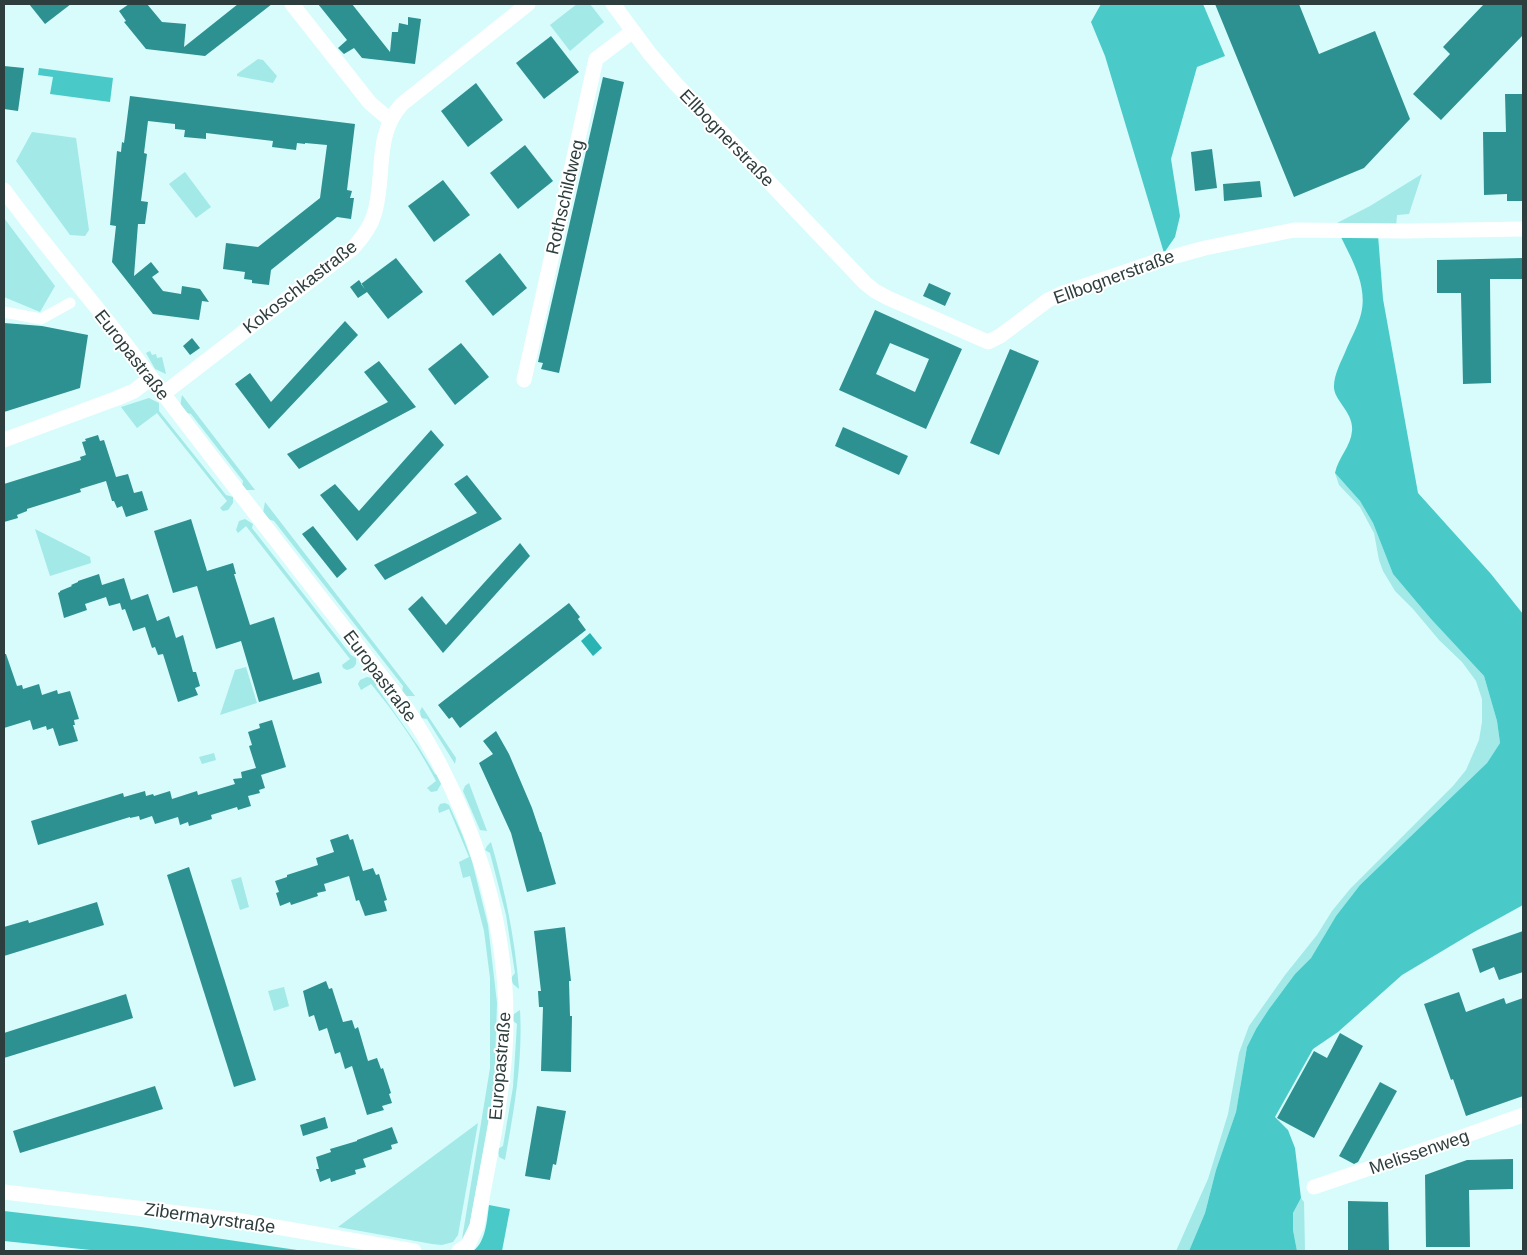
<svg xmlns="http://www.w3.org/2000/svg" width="1527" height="1255" font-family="Arial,sans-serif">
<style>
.green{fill:#a2e9e8}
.forest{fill:#49cac9}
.water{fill:#29b3b3}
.building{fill:#2e9191;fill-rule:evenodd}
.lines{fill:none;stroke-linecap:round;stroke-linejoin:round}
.pedestrian{stroke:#fff;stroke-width:11}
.minor{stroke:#fff;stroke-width:15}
.labels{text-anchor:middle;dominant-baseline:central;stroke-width:4;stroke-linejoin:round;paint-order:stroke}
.street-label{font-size:18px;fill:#2e3d3d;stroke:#fff}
</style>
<rect width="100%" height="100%" fill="#d7fcfb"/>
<!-- green -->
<g class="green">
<path d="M577 4H590L604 22 570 51 550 25Z"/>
<path d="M258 59 263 60 277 76 273 83 237 76V74Z"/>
<path d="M32 132 76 138 89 230 85 236 70 235 16 161Z"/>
<path d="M185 172 211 207 196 218 169 184Z"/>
<path d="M1422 174 1409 214 1397 215 1396 227 1333 225 1370 206Z"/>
<path d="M4 218 55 286 40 312 4 297Z"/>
<path d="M150 351 152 355 156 354 157 358 162 357 166 374 155 369 146 353Z"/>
<path d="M182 395 255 490H246L242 487 243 481 191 414 184 412 180 407Z"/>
<path d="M149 398 159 403V411L226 495 233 497V503L228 510 223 511 220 508 227 501 157 413 137 428 121 407Z"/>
<path d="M1335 473 1360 501 1373 523 1393 574 1431 619 1484 676 1497 721 1500 743 1487 763 1360 885 1336 916 1311 958 1295 974 1269 1009 1256 1029 1247 1047 1236 1112 1216 1170 1205 1213 1189 1251H1176L1208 1179 1228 1114 1239 1053 1249 1026 1285 975 1317 935 1332 911 1350 889 1453 786 1466 770 1479 740 1482 722V699L1476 681 1462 662 1439 640 1413 609 1395 591 1383 571 1379 560 1374 533 1360 507 1339 485Z"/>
<path d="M265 502 415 696H406L402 693 403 686 274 521 268 519 263 513Z"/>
<path d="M245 519 253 524 252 528 351 655 356 658C357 665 355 668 347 670L343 668 342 665 350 659 246 526 238 533 236 530 239 521Z"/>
<path d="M35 529 90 557 91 563 50 576Z"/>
<path d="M246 667 257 703 220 715 235 670Z"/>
<path d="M367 677 372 678 377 681 376 686 418 746 435 774 441 776V784L437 791 431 792 427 788 436 781C418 746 396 714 371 684L361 690 358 684 360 680Z"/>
<path d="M422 707 456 758 455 764 427 719 421 718 420 711Z"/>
<path d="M214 753 216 760 202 764 199 757Z"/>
<path d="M469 783 487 831 480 830 463 791 465 786Z"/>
<path d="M445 803 449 805 462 834 472 861 488 925 497 1003 494 1090 469 1228 462 1239 490 1068V978L484 931 470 876 463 878 459 862 469 857 449 809 439 813 438 808 440 804Z"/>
<path d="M491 842C505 890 515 939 519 989L513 984 511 978 515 973 506 915 490 853 485 850 487 846Z"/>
<path d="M241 877 249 907 240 910 231 880Z"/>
<path d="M284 987 289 1006 274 1011 268 991Z"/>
<path d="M520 1010C523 1061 514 1110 505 1160L499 1157 498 1149 503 1146 513 1087 517 1024 512 1020 514 1014Z"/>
<path d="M478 1123 458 1235 453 1242 442 1245 432 1244 338 1227Z"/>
<path d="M1301 1198 1304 1202 1305 1251H1297L1293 1230V1213Z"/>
</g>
<!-- forest -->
<g class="forest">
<path d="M1101 4H1203L1225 56 1197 67 1171 159 1180 216 1175 237 1164 253 1105 56 1091 22Z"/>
<path d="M39 68 113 78 110 102 50 94 53 77 38 75Z"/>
<path d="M1340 235H1378L1383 299 1418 493 1491 574 1523 614V905L1474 932 1402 975 1338 1032 1313 1049 1275 1117 1288 1130 1295 1148 1301 1198 1293 1213V1230L1297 1251H1189L1205 1213 1216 1170 1236 1112 1247 1047 1256 1029 1269 1009 1295 974 1311 958 1336 916 1360 885 1487 763 1500 743 1497 721 1484 676 1431 619 1393 574 1373 523 1360 501 1335 473C1338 458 1351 446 1352 431 1354 412 1333 400 1334 386 1334 374 1342 360 1346 350 1351 338 1358 326 1361 314 1368 286 1352 260 1340 235Z"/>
<path d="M489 1205 510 1209 502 1251H473C486 1242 487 1220 489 1205Z"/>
<path d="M4 1211 141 1227 304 1251H100L4 1241Z"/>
</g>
<!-- water -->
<path class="water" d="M590 633 602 648 593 656 581 641Z"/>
<!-- building -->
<g class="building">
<path d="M29 4H71L45 24Z"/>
<path d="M129 4H147L162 22 186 24 184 47 238 4H272L205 56 146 49 124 22 126 21 119 11Z"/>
<path d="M318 4H352L390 52 392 32H398L399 23 408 25V17L421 19 415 64 362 58 354 48 344 54 338 48 347 40Z"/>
<path d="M1215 4H1299L1319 54 1375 31 1410 119 1364 168 1294 197Z"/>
<path d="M1484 4H1523V35L1441 120 1413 94 1450 54 1443 47Z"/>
<path d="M551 36 579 72 544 99 516 63Z"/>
<path d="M4 66 24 68 18 111 4 109Z"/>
<path d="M603 77 624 82 559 373 541 369 543 363 538 362Z"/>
<path d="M476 83 503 120 468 147 441 111Z"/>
<path d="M1505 94H1523V201H1507V194L1484 195 1483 132H1506Z"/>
<path d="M130 96 355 124 347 190 352 191 350 198H354L351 219 337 217 271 270 269 285 252 283V280L244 279 245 272 223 269 226 243 258 247 320 198 327 145 305 143V144L297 143 296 150 272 147 273 141 206 133V139L184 137 185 130 175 129V124L148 121 144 153 147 154 141 201 148 202 145 224H138L134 276 151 262 159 272 152 277 163 291 181 294 182 286 200 289 209 302 202 301 199 320 153 314 112 262 116 226 110 225 117 151 121 152 122 142 124 143Z"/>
<path d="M525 145 553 181 518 209 490 173Z"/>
<path d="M1212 149 1217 188 1195 191 1191 152Z"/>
<path d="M443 180 470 215 434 242 408 206Z"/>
<path d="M1260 181 1262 197 1224 201 1223 184Z"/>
<path d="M500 253 527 288 493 316 465 281Z"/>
<path d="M396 258 423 292 388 319 367 292 358 298 350 287 359 280 365 289 361 284Z"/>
<path d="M1523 258V279H1490L1491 383 1463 384 1461 293H1437V260Z"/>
<path d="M929 283 951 293 945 306 923 296Z"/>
<path d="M875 310 962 349 926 429 839 390ZM890 343 929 359 915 392 876 374Z"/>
<path d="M345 321 358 335 269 429 235 384 250 373 271 402Z"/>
<path d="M4 323 42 326 88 335 80 388 4 412Z"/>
<path d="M192 338 200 348 190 355 183 346Z"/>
<path d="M461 343 489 377 455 405 428 369Z"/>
<path d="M1010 349 1039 361 999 455 970 443Z"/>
<path d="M379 361 416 407 299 469 287 454 388 402 364 372Z"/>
<path d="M843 427 908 456 899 475 835 446Z"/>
<path d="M431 430 444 445 357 541 320 495 335 484 359 511Z"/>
<path d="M98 435 100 441 104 440 116 477 128 474 134 493 142 491 148 510 126 517 122 506 117 508 114 501H112L106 481 80 489 81 492 27 509V511L17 515 18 518 4 522V484L81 460 80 457 86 455 82 442 86 441 85 439Z"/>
<path d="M467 475 502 519 385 580 374 565 477 513 454 484Z"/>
<path d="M191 519 207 571 233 563 236 574H234L250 625 274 617 293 680 319 672 322 683 259 702 241 641 216 649 197 586 173 593 154 531Z"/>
<path d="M313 526 347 569 337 578 302 534Z"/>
<path d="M520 543 530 556 443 653 408 609 422 596 446 625Z"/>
<path d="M99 574 102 585 124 578 131 600 148 594 157 621 169 616 176 638 183 635 193 672H196L200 686 195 688 198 695 178 702 163 654 158 655 155 647 152 648 145 627 133 631 125 609 122 610 120 603 109 606 106 597 85 604 87 610 64 618 58 593 60 592V591L72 586 71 585 78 582V581Z"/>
<path d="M569 603 580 617 578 619 586 630 460 728 452 717 449 719 438 705Z"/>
<path d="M4 654H6L17 686 22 685 23 689 39 684 42 695 57 690 58 694 70 691 79 719 74 720 75 725H73L78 741 59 746 53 728 47 730 46 726 33 730 30 720 4 728Z"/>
<path d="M272 720 286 767 261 775 265 788 259 790 260 793 248 796 251 806 238 810 237 807 211 815 212 819 189 826 188 822 180 825 178 817 155 824 152 816 140 820 139 816 130 818V817L38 845 31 821 123 793 124 797 145 791 146 796 153 794 154 796 170 791 172 799 197 791 198 795 235 784 233 779 242 778 241 772 256 768 249 746 252 745 248 732 260 728 259 724Z"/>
<path d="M496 731 509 754 532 808 540 832H541L556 884 527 892 511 833 479 763 493 754 483 741Z"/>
<path d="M348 834 350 840 353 839 363 871 373 868 376 875 379 874 387 900 384 901 387 911 365 916 359 900 356 901 349 876 324 884 326 891 317 893 318 896 291 905 290 902 280 906 276 893 279 892 275 881 287 877V875L318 865 316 858 334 852 330 840Z"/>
<path d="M189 867 256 1080 234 1087 167 875Z"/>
<path d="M97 902 104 925 4 956V927L28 920 29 923Z"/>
<path d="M565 927 571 981H569L570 1016H572L571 1072 541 1071 543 1007H539L538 991H541L534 931Z"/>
<path d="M1523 931V972L1499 980 1494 967 1480 973 1472 949Z"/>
<path d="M326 981 329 989 332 988 343 1022 352 1020 355 1029 358 1027 368 1061 377 1058 381 1069 383 1068 391 1093 389 1094 392 1103 382 1106 384 1110 367 1115 352 1066 345 1069 340 1052 335 1054 327 1028 319 1031 314 1015 309 1017 303 991Z"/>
<path d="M1459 992 1466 1012 1504 998 1506 1004 1523 998V1096L1466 1116 1453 1079 1451 1080 1424 1004Z"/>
<path d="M126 994 133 1018 4 1058V1033Z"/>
<path d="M1340 1033 1363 1046 1314 1138 1277 1118 1314 1051 1327 1058Z"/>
<path d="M1380 1082 1397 1091 1358 1162 1354 1164 1339 1156Z"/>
<path d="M155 1086 163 1109 20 1153 13 1131Z"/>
<path d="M537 1106 566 1111 556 1165 553 1164 550 1180 525 1176Z"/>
<path d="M325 1117 328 1128 303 1136 300 1125Z"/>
<path d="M392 1127 398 1143 391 1145 392 1149 363 1159 366 1167 355 1170 356 1174 331 1182 330 1178 320 1182 316 1169H319L316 1157 331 1152 330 1149 357 1141V1140Z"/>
<path d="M1513 1159V1189L1469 1190 1470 1247H1426L1425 1175 1467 1160Z"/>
<path d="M1348 1201 1388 1202 1389 1251H1348Z"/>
</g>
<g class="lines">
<!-- pedestrian -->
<path class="pedestrian" d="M4 312 41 319 70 303"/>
<!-- minor -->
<g class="minor">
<path d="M292 4 370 103 390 120"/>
<path d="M613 4 650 54 675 83 865 283 875 291 888 298 988 342 1000 336 1048 300 1063 293 1154 262 1205 248 1294 230 1404 231 1523 229"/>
<path d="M4 190C46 248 94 302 137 359 226 477 317 593 407 709 473 809 513 930 505 1050 501 1109 487 1168 477 1226L468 1245 459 1251"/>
<path d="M524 380 596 59 633 31"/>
<path d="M163 394 353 248C362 238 370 228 374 215 386 176 373 136 402 104L528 4"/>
<path d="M4 440 115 399 134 391 151 378"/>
<path d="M1314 1187 1456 1139 1523 1115"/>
<path d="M4 1192 236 1220 414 1251"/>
</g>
</g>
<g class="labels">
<!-- street labels -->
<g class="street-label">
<text transform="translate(727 138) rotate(46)">Ellbognerstraße</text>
<text transform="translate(565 197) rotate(-77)">Rothschildweg</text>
<text transform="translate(1114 277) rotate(-20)">Ellbognerstraße</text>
<text transform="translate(300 287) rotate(-38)">Kokoschkastraße</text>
<text transform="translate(132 355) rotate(52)">Europastraße</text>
<text transform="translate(380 676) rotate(53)">Europastraße</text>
<text transform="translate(500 1066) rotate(-85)">Europastraße</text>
<text transform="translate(1419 1152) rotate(-19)">Melissenweg</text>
<text transform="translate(210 1218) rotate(8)">Zibermayrstraße</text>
</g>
</g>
<!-- border -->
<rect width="1527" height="1255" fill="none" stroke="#2e3d3d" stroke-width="10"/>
</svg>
